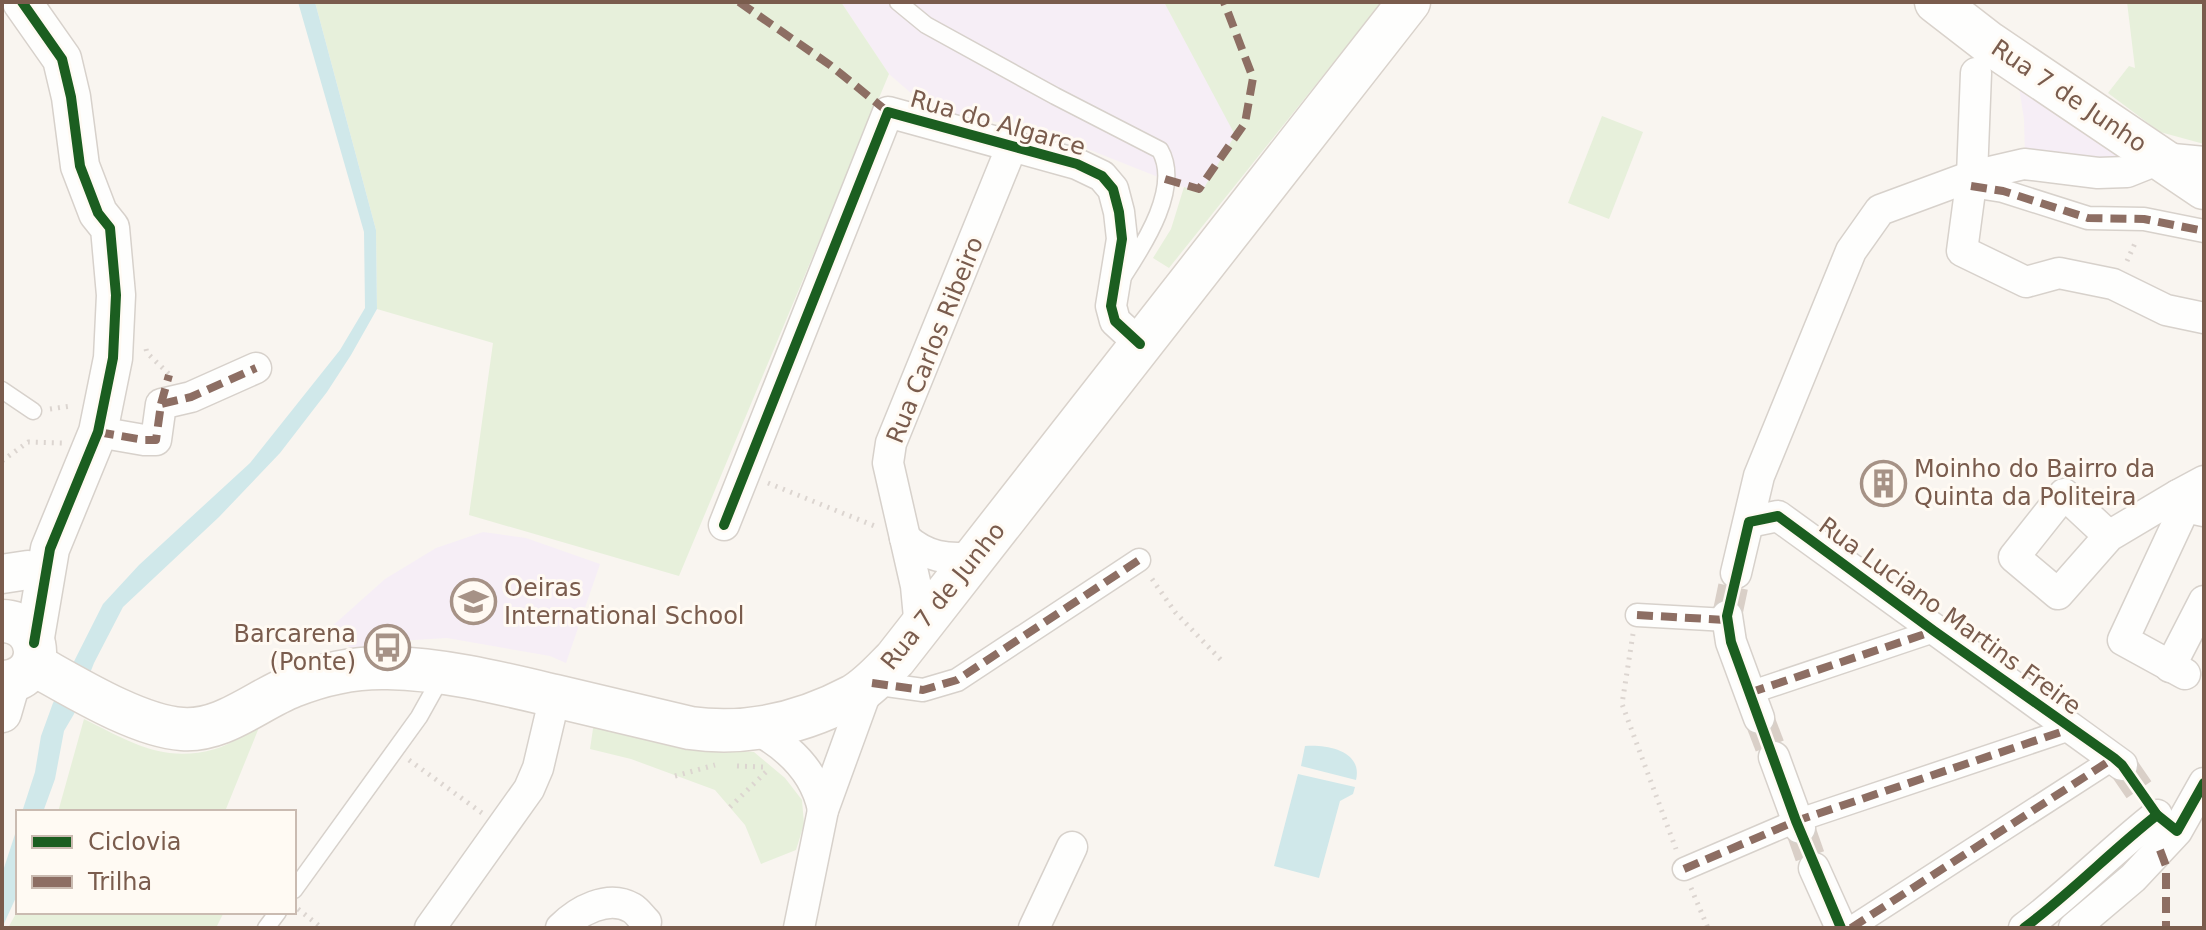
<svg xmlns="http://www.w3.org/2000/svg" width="2206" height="930" font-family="'DejaVu Sans',sans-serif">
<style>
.education{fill:#f6eef6}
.green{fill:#e7f0db}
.water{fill:#d0e8ea}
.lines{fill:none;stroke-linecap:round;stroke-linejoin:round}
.minor-tunnel{stroke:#d9cfc7;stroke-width:30;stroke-dasharray:30 15;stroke-linecap:butt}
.service-casing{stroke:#d7d1cb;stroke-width:19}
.pedestrian-casing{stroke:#d7d1cb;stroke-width:25}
.minor-casing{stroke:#d7d1cb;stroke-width:33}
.tertiary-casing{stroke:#d7d1cb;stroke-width:41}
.secondary-casing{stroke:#d9d2cb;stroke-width:45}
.path{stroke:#dcd5d0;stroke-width:5;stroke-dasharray:2 6;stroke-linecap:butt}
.service{stroke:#fefefd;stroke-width:16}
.pedestrian{stroke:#fefefd;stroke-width:22}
.minor{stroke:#fefefd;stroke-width:30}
.tertiary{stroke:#fefefd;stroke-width:38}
.secondary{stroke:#fefefd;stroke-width:42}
.quiet{stroke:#8d6e63;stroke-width:8;stroke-dasharray:16 8;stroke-linecap:butt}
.cycleway-casing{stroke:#fffaf3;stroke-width:15}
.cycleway{stroke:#1b5e20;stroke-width:10}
.labels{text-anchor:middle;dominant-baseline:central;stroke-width:6;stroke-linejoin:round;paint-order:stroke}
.street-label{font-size:24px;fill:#7a5c4d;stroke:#fffaf3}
.poi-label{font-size:24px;fill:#7a5c4d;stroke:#fffaf3;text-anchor:start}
</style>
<rect width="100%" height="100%" fill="#f9f5f0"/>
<!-- education -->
<g class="education">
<path d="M841 2H1164L1236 135 1201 194 1027 125 968 119 927 107 889 74Z"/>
<path d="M2018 81 2125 156 2098 167 2025 158 2024 119Z"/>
<path d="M483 532 526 538 600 564 566 663 550 656 447 638 382 642 360 656 329 629 385 579 436 548Z"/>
</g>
<!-- green -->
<g class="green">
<path d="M315 2H841L889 74 679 576 469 515 493 343 377 309 376 230Z"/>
<path d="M1164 2H1382L1169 268 1153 258 1171 229 1184 187 1201 193 1235 135Z"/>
<path d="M2127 2H2204V144L2160 132 2108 93 2129 66 2135 68Z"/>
<path d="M1602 116 1643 132 1609 219 1568 203Z"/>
<path d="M84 719C129 741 163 764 215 749 231 745 246 733 260 725L226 809 232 812H58Z"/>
<path d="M594 722 669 746 754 752 785 778 802 800 804 824 796 850 761 864 745 825 715 790 631 759 590 749Z"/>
<path d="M18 910V912H224L216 928H8Z"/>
</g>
<!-- water -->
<g class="water">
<path d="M298 2H315L376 230 377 309 351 355 327 392 280 453 219 517 123 607 94 663 74 714 64 731 55 779 43 812H22L35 772 41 736 53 703 103 604 139 565 250 463 340 350 365 308 364 232Z"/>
<path d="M1305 746C1327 744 1363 751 1356 780L1301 766Z"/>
<path d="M1298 774 1355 787 1353 794 1340 801 1319 878 1274 866Z"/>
<path d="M18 825V893L2 928V874Z"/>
</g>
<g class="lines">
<!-- minor-tunnel -->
<g class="minor-tunnel">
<path d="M1727 616 1736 573"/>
<path d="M1759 718 1774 757"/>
<path d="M2122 765 2146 800"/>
<path d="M1800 828 1814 868"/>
</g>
<defs>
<g id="service">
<path d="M898 2 926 25 1055 96 1160 150C1181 187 1145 243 1124 275"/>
<path d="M2 390 33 411"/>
<path d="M294 890 419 717 443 674"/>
<path d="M266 928 278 912"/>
</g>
<g id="pedestrian">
<path d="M1971 186 2003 191 2088 218 2144 219 2204 231"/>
<path d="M1637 615 1727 620"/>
<path d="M872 683 923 690 957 680 1139 560"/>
<path d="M1749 693 1934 631"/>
<path d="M1684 869 1796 821 2070 729"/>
<path d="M1851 928 2114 758"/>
</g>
<g id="minor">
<path d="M1976 73 1972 176 1962 251 2026 282 2059 273 2113 284 2166 310 2204 318"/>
<path d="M98 432 144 440H156L161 404 191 397 256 368"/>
<path d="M2178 495 2204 481"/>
<path d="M1749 522 1778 516 2122 765"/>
<path d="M724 525 888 112 1077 164 1102 176 1113 189 1119 212 1122 239 1111 306 1115 321 1140 344"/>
<path d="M2109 536 2064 494 2014 557 2058 594 2109 536 2178 495 2185 507"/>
<path d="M905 538C926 557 947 560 975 557"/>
<path d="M1736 573 1759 476 1851 251 1880 210 1972 176 2024 164 2098 173 2127 172 2162 158 2204 162"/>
<path d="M1727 616 1731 642 1759 718"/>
<path d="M920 628 916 586 888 463 891 443 1012 146"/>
<path d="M2170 667 2204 601"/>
<path d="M2185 674 2123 640 2185 507 2204 511"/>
<path d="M758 730C790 748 816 773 823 810"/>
<path d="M1774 757 1800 828"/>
<path d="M1814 868 1841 928"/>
<path d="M430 928 529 789 538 768 555 696"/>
<path d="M561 928C578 911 608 894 632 908 637 911 642 918 646 922"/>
<path d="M799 928 823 810 863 700 872 683"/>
<path d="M1034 928 1072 847"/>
<path d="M2024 928C2071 893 2111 851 2157 815"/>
<path d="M2074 928 2133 878 2177 831 2204 783"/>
</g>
<g id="tertiary">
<path d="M22 2 62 59 71 97 80 166 98 213 110 228 116 295 113 358 98 432 50 549 34 643"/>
<path d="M2 574 28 570"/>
<path d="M2 713 11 682"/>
</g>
<g id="secondary">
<path d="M1936 2 1989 43 2204 188"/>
<path d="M2 621C45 622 47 681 2 682"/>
<path d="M33 664C73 686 137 726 182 729 223 732 257 700 293 686 323 674 356 667 388 668 444 669 500 683 555 696 600 707 645 717 690 728 747 736 802 723 853 696 869 687 882 672 895 659L1409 2"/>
</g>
</defs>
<!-- service casing -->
<use href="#service" class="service-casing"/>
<!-- pedestrian casing -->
<use href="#pedestrian" class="pedestrian-casing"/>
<!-- minor casing -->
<use href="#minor" class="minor-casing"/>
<!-- tertiary casing -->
<use href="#tertiary" class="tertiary-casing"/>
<!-- secondary casing -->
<use href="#secondary" class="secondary-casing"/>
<!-- path -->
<g class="path">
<path d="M2127 261 2136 241"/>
<path d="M146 349 147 353 169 374"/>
<path d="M50 409 71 406"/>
<path d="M2 461 28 442 63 443"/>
<path d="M768 483 877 527"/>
<path d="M1152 579 1175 612 1221 660"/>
<path d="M1633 634 1622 704 1676 849"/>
<path d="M409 760 482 813"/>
<path d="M737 766 763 767"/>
<path d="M675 776 715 765"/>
<path d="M730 807 770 768"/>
<path d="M1691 888 1708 928"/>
<path d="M298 909 322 928"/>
</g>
<!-- service -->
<use href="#service" class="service"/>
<!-- pedestrian -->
<use href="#pedestrian" class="pedestrian"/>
<!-- minor -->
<use href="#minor" class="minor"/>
<!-- tertiary -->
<use href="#tertiary" class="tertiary"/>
<!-- secondary -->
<use href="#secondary" class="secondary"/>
<!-- quiet -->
<g class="quiet">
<path d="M739 2 830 65 888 112"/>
<path d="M1165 179 1199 189 1245 123 1253 78 1224 2"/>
<path d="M1971 186 2003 191 2088 218 2144 219 2204 231"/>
<path d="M161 404 169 375"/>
<path d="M98 432 144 440H156L161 404 191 397 256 368"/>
<path d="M1637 615 1727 620"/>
<path d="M872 683 923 690 957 680 1139 560"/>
<path d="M1749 693 1934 631"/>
<path d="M2160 850 2166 866V928"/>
<path d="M1684 869 1796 821 2070 729"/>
<path d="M1851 928 2114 758"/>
</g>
<defs>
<g id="cycleway">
<path d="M22 2 62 59 71 97 80 166 98 213 110 228 116 295 113 358 98 432 50 549 34 643"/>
<path d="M724 525 888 112 1077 164 1102 176 1113 189 1119 212 1122 239 1111 306 1115 321 1140 344"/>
<path d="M1841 928 1796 821 1731 642 1727 616 1749 522 1778 516 1934 631 2114 758 2122 765 2157 815 2177 831 2204 783"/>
<path d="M2024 928C2071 893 2111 851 2157 815"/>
</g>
</defs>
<!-- cycleway casing -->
<use href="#cycleway" class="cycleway-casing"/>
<!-- cycleway -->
<use href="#cycleway" class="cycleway"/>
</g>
<!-- icons -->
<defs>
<symbol id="building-ring" viewBox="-11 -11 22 22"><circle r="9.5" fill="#fffaf3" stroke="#a69286" stroke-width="1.5"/><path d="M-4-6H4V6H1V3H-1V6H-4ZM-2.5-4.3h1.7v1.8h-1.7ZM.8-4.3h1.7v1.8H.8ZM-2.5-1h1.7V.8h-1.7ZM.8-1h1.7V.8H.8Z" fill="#a69286"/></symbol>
<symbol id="school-ring" viewBox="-11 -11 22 22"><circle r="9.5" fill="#fffaf3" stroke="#a69286" stroke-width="1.5"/><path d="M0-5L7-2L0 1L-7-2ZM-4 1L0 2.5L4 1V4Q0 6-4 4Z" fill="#a69286"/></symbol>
<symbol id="bus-ring" viewBox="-11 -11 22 22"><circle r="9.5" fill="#fffaf3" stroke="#a69286" stroke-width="1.5"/><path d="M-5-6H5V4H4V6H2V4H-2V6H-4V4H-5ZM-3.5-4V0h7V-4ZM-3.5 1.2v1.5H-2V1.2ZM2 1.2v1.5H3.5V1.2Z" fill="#a69286"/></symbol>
</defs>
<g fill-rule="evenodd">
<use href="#building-ring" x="1858" y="458" width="51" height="51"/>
<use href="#school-ring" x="448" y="576" width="51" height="51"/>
<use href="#bus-ring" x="362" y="622" width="51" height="51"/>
</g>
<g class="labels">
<!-- street labels -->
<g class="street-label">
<text transform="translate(2069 96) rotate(34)">Rua 7 de Junho</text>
<text transform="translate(998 123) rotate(16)">Rua do Algarce</text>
<text transform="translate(935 340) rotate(-68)">Rua Carlos Ribeiro</text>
<text transform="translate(943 596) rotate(-51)">Rua 7 de Junho</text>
<text transform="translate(1950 616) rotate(36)">Rua Luciano Martins Freire</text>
</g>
<!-- poi labels -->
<g class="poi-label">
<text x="1914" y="469">Moinho do Bairro da<tspan x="1914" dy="28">Quinta da Politeira</tspan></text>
<text x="504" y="588">Oeiras<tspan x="504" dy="28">International School</tspan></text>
<text x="356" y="634" text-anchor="end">Barcarena<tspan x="356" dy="28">(Ponte)</tspan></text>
</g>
</g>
<!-- border -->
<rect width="2206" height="930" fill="none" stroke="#7a5c4d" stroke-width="8"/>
<!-- legend -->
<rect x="16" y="810" width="280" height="104" fill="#fffaf3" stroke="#cabbb1" stroke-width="2"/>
<rect x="32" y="836" width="40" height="12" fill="#1b5e20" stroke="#cabbb1" stroke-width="2"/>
<text x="88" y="850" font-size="24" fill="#7a5c4d">Ciclovia</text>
<rect x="32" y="876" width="40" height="12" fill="#8d6e63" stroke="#cabbb1" stroke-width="2"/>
<text x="88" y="890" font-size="24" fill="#7a5c4d">Trilha</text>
</svg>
